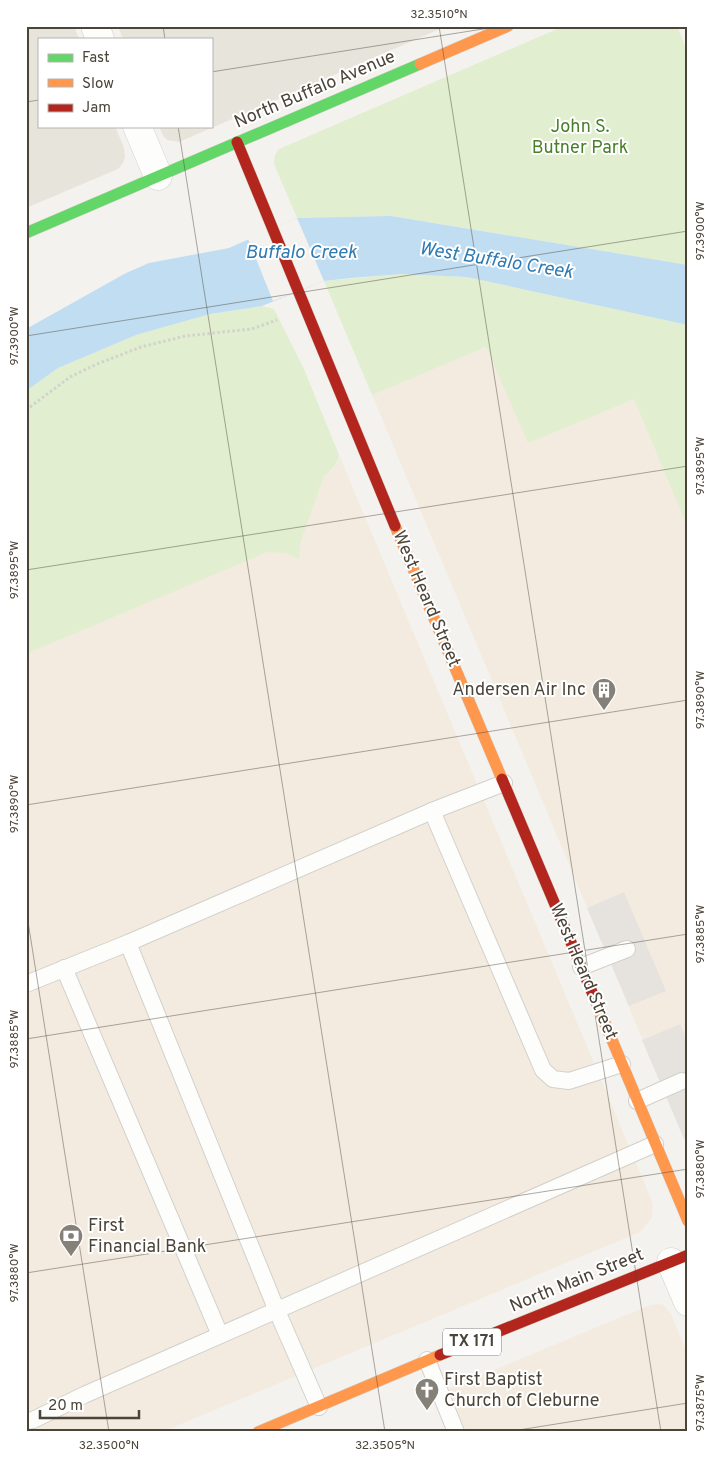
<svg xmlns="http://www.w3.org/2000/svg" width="714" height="1458" font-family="Overpass,sans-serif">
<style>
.residential{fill:#e7e4dc}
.commercial{fill:#f3ebdf}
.green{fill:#e1eecf}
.parking{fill:#e6e3df}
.water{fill:#c0ddf1}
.pier{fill:#f4f2ee}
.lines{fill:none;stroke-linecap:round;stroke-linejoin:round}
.lane-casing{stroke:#d2d0cb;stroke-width:18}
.street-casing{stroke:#d2d0cb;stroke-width:29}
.fast-casing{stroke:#d3cfc5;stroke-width:12}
.slow-casing{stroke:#d3cfc5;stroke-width:12}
.jam-casing{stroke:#d3cfc5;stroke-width:12}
.path{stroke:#d3d2cc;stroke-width:3;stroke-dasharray:2.5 2.5;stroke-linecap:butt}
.lane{stroke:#fdfdfc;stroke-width:16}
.street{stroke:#fdfdfc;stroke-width:28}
.fast{stroke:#63d668;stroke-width:11}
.slow{stroke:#ff974d;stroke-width:11}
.jam{stroke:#b3261e;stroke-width:11}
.ticks{fill:none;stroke:#4b4439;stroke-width:1;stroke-opacity:0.45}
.labels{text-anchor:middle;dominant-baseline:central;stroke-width:4;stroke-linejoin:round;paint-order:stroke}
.shield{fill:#fff;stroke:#817c74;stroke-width:1}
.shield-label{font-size:16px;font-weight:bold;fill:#4b4439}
.street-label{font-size:18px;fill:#4b4439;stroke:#fff}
.park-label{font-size:18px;fill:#4a7f2a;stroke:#fff}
.poi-label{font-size:18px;fill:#4b4439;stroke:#fff;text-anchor:start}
.water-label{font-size:19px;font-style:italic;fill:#2e7ab2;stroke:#fff}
.neatline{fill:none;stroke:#4b4439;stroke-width:2}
.ticks-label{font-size:12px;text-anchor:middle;fill:#4b4439}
</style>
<rect width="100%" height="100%" fill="#f4f2ee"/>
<!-- residential -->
<g class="residential">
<path d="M26 26H74L79 39H39V126H115L124 148 125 157 123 163 118 169 26 208Z"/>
<path d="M118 26H447L179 142 167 140 163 136 159 126H211V39H123Z"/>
</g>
<!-- commercial -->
<g class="commercial">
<path d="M486 347 528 442 634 399 688 528V1148L372 395Z"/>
<path d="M339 455 652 1201 653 1205 652 1218 640 1232 162 1432H26V654L303 536 324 476 332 470 338 462Z"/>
<path d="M658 1304 664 1305 671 1314 688 1355V1432H466L448 1389 650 1305Z"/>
</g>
<!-- green -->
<g class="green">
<path d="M564 26H677L688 53V265L391 216 297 218 274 164 275 155 279 149Z"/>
<path d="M402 274 467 277 688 325V528L634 399 528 443 486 347 372 395 324 281Z"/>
<path d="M262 306 274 309 304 369 339 455C337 465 332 470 324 476L300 544 299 559 286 553 267 552 26 654V391L58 368 136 335 210 314Z"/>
</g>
<!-- parking -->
<g class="parking">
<path d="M624 892 666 991 629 1006 587 908Z"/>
<path d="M680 1024 688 1042V1137L684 1139 642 1040Z"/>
</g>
<!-- water -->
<path class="water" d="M391 216 688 265V325L467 277 402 274 351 278 324 281 262 306 210 314 136 335 58 368 26 391V329L126 273 140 267 149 263 229 248 297 218Z"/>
<!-- pier -->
<path class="pier" d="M297 218 324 281 273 301 248 239Z"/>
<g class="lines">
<defs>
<g id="lane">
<path d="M432 811 543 1070 553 1079 569 1081 622 1064"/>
<path d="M128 943 277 1311 319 1407"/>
<path d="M581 967 627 949"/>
<path d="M64 968 220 1335"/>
<path d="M26 984 128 943 432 811 504 783"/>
<path d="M637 1101 682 1081"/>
<path d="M427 1360 456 1432"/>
<path d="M26 1421 33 1420 84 1395 655 1144"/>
</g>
<g id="street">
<path d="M95 26 100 39"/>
<path d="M137 126 158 176"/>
<path d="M671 1262 688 1302"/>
</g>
<path id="fast" d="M26 233 420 64"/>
<g id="slow">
<path d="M420 64 508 26"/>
<path d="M395 526 502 779"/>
<path d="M594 997 688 1221"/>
<path d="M258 1432 440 1355"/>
</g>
<g id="jam">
<path d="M237 142 395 526"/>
<path d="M502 779 594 997"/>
<path d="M440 1355 688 1255"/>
</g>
</defs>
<!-- lane casing -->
<use href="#lane" class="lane-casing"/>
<!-- street casing -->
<use href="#street" class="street-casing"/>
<!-- fast casing -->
<use href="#fast" class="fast-casing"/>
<!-- slow casing -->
<use href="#slow" class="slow-casing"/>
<!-- jam casing -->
<use href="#jam" class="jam-casing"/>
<!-- path -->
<path class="path" d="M26 410 70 377 97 364 141 347 185 336 252 329 277 320"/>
<!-- lane -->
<use href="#lane" class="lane"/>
<!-- street -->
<use href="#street" class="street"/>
<!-- fast -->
<use href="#fast" class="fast"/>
<!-- slow -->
<use href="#slow" class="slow"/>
<!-- jam -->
<use href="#jam" class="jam"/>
</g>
<!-- ticks -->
<path class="ticks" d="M163 26 165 39M439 26 661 1432M211 72 502 26M26 102 39 100M178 126 385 1432M26 336 688 231M26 570 688 466M26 805 688 700M26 909 109 1432M26 1039 688 934M26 1273 688 1169M506 1432 688 1403"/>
<!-- icons -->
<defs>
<symbol id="building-pin" viewBox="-11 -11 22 30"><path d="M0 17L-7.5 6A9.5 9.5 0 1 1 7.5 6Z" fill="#868178" stroke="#fff"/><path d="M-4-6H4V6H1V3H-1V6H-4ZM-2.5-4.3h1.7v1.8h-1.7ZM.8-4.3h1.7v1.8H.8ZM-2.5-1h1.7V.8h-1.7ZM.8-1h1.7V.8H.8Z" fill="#fff"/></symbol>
<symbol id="bank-pin" viewBox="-11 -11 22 30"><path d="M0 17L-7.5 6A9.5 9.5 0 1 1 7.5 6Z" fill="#868178" stroke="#fff"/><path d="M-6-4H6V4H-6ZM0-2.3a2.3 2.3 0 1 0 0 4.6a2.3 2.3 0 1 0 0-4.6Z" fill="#fff"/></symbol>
<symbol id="church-pin" viewBox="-11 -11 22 30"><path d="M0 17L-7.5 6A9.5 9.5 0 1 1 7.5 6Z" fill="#868178" stroke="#fff"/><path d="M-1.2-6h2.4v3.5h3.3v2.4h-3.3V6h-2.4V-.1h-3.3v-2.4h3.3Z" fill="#fff"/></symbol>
</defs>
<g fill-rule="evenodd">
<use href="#building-pin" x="590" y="676" width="28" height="38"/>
<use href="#bank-pin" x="57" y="1222" width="28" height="38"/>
<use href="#church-pin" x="413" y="1376" width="28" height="38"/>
</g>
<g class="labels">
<!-- shield labels -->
<rect class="shield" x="443" y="1328.5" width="58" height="27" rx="4"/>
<g class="shield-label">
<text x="472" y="1342">TX 171</text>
</g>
<!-- street labels -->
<g class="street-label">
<text transform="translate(315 90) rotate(-23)">North Buffalo Avenue</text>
<text transform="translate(426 599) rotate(67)">West Heard Street</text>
<text transform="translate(583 972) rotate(67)">West Heard Street</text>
<text transform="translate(577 1281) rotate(-22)">North Main Street</text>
</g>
<!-- park labels -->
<g class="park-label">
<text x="580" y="127">John S.<tspan x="580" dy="21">Butner Park</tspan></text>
</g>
<!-- poi labels -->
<g class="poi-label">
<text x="586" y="690" text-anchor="end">Andersen Air Inc</text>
<text x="88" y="1226">First<tspan x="88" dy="21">Financial Bank</tspan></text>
<text x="444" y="1380">First Baptist<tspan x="444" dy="21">Church of Cleburne</tspan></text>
</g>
<!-- water labels -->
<g class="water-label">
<text x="301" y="253">Buffalo Creek</text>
<text transform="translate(496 261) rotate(9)">West Buffalo Creek</text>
</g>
</g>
<!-- border -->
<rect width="714" height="1458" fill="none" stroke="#ffffff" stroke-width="55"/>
<!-- legend -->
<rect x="38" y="38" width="175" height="90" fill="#ffffff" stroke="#b7b4b0"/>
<rect x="48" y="54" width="25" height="8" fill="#63d668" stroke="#b7b4b0"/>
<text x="82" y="62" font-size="15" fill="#4b4439">Fast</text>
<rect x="48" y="79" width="25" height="8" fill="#ff974d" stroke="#b7b4b0"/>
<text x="82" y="88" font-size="15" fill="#4b4439">Slow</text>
<rect x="48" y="104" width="25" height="8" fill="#b3261e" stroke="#b7b4b0"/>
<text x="82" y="112" font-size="15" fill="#4b4439">Jam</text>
<!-- scale -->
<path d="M40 1410v8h99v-8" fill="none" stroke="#4b4439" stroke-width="2.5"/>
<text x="48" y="1410" font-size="15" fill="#4b4439" stroke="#ffffff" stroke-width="4" paint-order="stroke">20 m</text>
<rect x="28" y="28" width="658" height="1402" class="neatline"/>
<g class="ticks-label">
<text x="439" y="18">32.3510°N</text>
<text transform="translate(700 231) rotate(-90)" y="4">97.3900°W</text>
<text transform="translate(14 336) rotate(-90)" y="4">97.3900°W</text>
<text transform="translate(700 466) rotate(-90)" y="4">97.3895°W</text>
<text transform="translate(14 570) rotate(-90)" y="4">97.3895°W</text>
<text transform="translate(700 700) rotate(-90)" y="4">97.3890°W</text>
<text transform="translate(14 804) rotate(-90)" y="4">97.3890°W</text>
<text transform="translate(700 934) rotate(-90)" y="4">97.3885°W</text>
<text transform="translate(14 1039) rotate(-90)" y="4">97.3885°W</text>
<text transform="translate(700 1169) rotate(-90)" y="4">97.3880°W</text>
<text transform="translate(14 1273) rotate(-90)" y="4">97.3880°W</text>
<text transform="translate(700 1403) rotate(-90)" y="4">97.3875°W</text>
<text x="109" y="1449">32.3500°N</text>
<text x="385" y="1449">32.3505°N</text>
</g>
</svg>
